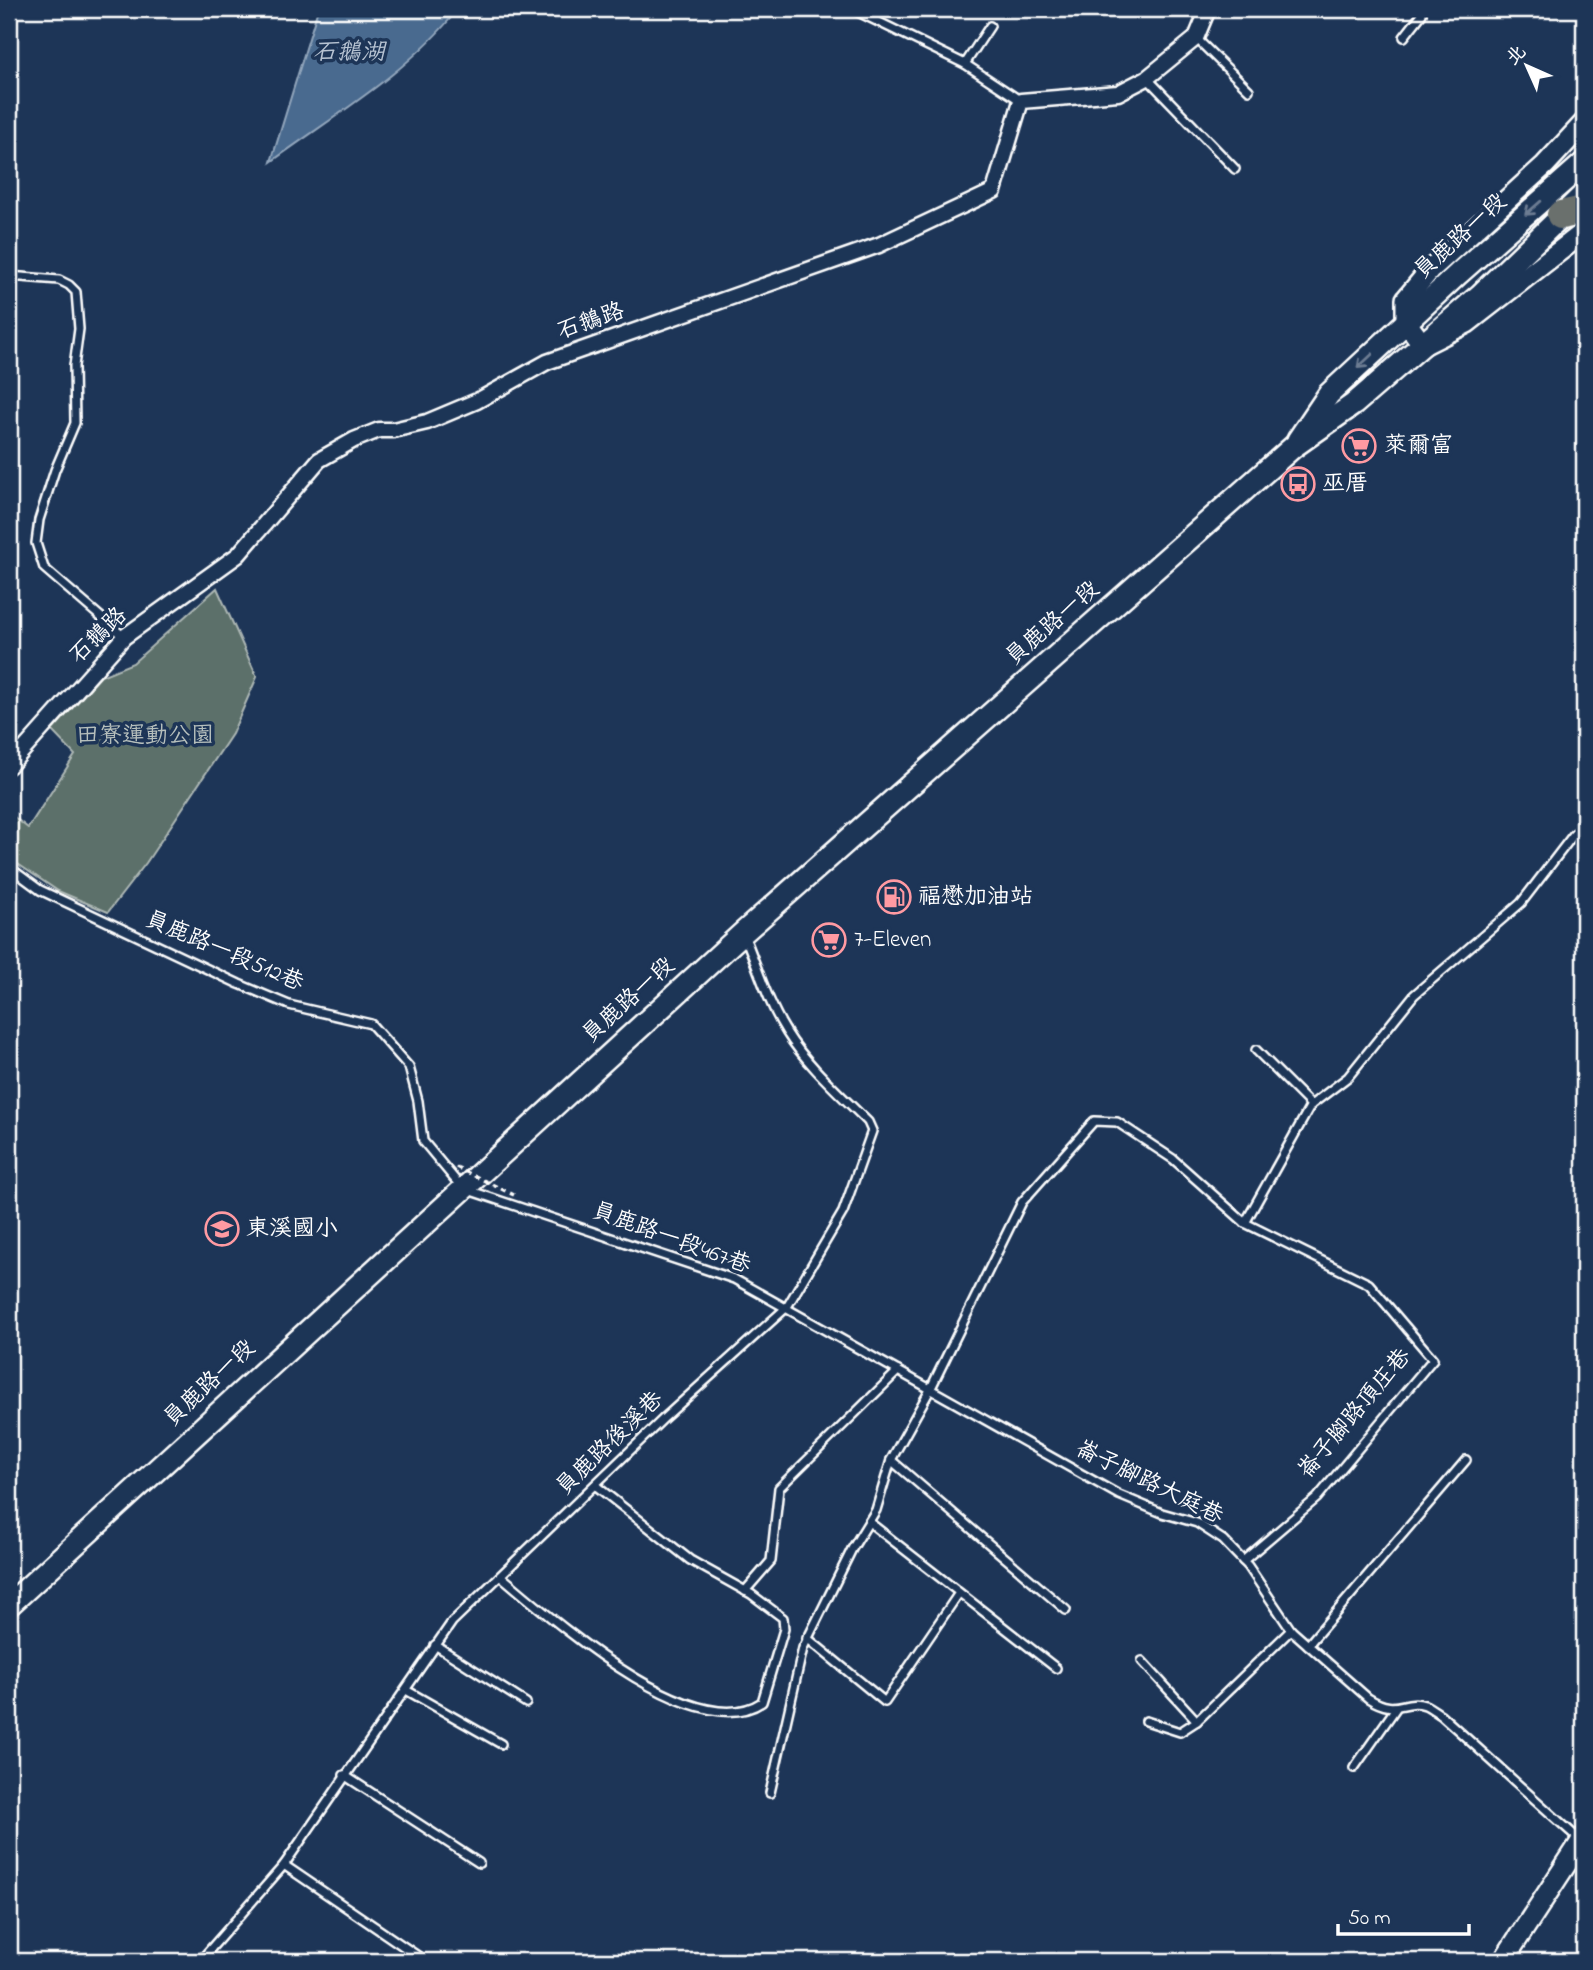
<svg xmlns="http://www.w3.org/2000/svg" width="1593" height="1970" font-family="'Indie Flower','LXGW WenKai TC',sans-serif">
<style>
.green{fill:#5c706b;stroke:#aeb8b5;stroke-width:2}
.water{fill:#4a6a8f;stroke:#92a6bc;stroke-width:2}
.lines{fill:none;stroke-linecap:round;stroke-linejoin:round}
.service-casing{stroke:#fff;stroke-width:12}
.minor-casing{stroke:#fff;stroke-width:19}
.tertiary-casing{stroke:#fff;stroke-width:24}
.secondary-casing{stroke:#fff;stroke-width:26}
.motorway-casing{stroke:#fff;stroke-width:33}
.service{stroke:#1d3557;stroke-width:7}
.minor{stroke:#1d3557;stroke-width:14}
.tertiary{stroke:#1d3557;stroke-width:19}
.secondary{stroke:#1d3557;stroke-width:21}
.motorway{stroke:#6b706d;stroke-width:28}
.path-bridge{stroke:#fff;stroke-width:3.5;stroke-dasharray:5 5;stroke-linecap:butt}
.oneway{stroke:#6c7c92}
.labels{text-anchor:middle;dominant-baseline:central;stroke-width:7;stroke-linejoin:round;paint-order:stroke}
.street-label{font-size:23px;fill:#fff;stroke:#1d3557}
.poi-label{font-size:23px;fill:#fff;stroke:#1d3557;text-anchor:start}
.park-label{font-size:23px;fill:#b6bfbc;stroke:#1d3557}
.water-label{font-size:24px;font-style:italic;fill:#b7c3d2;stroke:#1d3557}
</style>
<rect width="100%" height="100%" fill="#1d3557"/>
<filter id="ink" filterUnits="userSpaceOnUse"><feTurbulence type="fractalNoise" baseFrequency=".0143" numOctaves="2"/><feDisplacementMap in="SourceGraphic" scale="14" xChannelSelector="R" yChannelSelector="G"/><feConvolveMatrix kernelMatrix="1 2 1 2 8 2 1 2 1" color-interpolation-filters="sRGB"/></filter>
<g filter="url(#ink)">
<!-- green -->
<path class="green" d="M217 588 257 677 232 734 146 863 108 912 58 891 9 858V813L28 828 75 755 52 731 101 676 133 663Z"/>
<!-- water -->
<path class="water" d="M318 9H458C409 72 335 115 271 162Z"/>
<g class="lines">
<defs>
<g id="service">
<path d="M852 9 965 64 1021 101"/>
<path d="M1404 37 1422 14 1418 9"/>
<path d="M1196 38 1249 90"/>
<path d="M965 64 990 26"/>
<path d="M1147 78 1235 169"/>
<path d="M9 276 59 280 69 285 76 292 79 329 74 366 75 423 55 470 39 520 36 543 44 568 124 637"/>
<path d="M9 867 40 890 239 984 289 1005 371 1024 409 1067 418 1101 423 1141 462 1188 734 1279 1119 1495 1162 1513 1197 1523 1223 1540 1248 1566 1291 1630 1368 1698C1398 1717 1402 1698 1425 1705 1430 1707 1436 1712 1441 1715L1581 1841"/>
<path d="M1256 1050 1311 1105"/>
<path d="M891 1460 1066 1610"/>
<path d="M869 1522 1056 1668"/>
<path d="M1243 1561 1317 1498 1433 1359 1369 1284 1245 1223 1311 1105 1348 1077 1414 995 1521 903 1574 834 1584 827"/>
<path d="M501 1576C551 1618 695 1747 762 1702L784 1629 783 1618 751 1594 690 1560 595 1485"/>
<path d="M745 1591 771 1561 779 1488 898 1371"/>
<path d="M807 1638 885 1702 959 1593"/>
<path d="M435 1645 526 1703"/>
<path d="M1308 1645 1466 1460"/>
<path d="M1142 1661 1197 1721"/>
<path d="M406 1690 501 1744"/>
<path d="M1146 1721 1180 1732 1197 1721 1291 1630"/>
<path d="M1354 1768 1396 1708"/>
<path d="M344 1775 479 1863"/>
<path d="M770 1793 803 1648 852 1549 876 1510 891 1460 930 1390 1022 1202 1094 1121 1117 1122 1173 1159 1245 1223"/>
<path d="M284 1865 425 1961"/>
<path d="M200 1961 284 1865 452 1622 663 1419 787 1307 843 1212 872 1131 868 1122C842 1096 806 1064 787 1033 768 1003 758 969 745 937"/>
</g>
<path id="minor" d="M9 766 124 637 238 555 319 460 354 440 379 430H393L427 422 477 401 547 362 879 245 994 191 1021 101 1118 93 1147 78 1196 38 1208 9"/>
<g id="tertiary">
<path d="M1584 123 1545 165 1430 270 1406 299V322L1423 345 1467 323 1584 232"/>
<path d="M1503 1961 1584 1837"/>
</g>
<g id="secondary">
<path d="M1298 440 1329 394 1458 274 1584 163"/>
<path d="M9 1605 744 932 1293 447 1354 404 1480 295 1584 194"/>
</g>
<path id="motorway" d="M1561 215 1584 210"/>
</defs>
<!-- service casing -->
<use href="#service" class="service-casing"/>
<!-- minor casing -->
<use href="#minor" class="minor-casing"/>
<!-- tertiary casing -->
<use href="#tertiary" class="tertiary-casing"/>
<!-- secondary casing -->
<use href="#secondary" class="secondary-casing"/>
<!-- motorway casing -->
<use href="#motorway" class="motorway-casing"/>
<!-- service -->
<use href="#service" class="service"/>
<!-- minor -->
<use href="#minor" class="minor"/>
<!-- tertiary -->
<use href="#tertiary" class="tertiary"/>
<!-- secondary -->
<use href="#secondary" class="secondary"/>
<!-- motorway -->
<use href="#motorway" class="motorway"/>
<!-- path-bridge -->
<path class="path-bridge" d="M456 1167 514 1195"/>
</g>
<!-- one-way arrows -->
<defs><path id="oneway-shaft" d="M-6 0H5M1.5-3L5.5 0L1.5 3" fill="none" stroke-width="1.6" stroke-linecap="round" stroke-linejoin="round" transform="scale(1.75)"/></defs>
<g class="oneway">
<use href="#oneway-shaft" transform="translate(1533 208) rotate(139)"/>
<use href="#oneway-shaft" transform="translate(1365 361) rotate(137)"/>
</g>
</g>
<!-- icons -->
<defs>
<symbol id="supermarket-ring" viewBox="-11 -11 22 22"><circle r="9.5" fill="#1d3557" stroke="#ff9aa2" stroke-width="1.5"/><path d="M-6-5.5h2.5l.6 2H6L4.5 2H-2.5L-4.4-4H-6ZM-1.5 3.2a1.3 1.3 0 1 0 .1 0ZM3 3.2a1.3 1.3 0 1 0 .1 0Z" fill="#ff9aa2"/></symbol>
<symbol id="bus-ring" viewBox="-11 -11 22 22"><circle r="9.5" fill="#1d3557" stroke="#ff9aa2" stroke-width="1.5"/><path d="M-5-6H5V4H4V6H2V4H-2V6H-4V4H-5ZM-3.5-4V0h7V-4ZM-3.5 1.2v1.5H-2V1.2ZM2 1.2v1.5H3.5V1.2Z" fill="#ff9aa2"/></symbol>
<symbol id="fuel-ring" viewBox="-11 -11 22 22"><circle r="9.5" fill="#1d3557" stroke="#ff9aa2" stroke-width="1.5"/><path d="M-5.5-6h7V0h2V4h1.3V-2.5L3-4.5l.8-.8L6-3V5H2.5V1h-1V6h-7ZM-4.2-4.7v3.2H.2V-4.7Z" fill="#ff9aa2"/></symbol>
<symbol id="school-ring" viewBox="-11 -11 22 22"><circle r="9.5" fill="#1d3557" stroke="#ff9aa2" stroke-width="1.5"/><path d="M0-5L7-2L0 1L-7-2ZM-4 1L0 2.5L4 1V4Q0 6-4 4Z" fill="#ff9aa2"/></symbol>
</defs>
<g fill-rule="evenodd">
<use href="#supermarket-ring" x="1340" y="427" width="38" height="38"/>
<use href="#bus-ring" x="1279" y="465" width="38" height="38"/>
<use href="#fuel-ring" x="875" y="878" width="38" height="38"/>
<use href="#supermarket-ring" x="810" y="921" width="38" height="38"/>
<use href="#school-ring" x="203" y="1210" width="38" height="38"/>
</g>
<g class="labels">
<!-- street labels -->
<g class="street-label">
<text transform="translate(1461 237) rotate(-42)">員鹿路一段</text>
<text transform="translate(591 322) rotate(-19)">石鵝路</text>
<text transform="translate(1053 624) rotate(-41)">員鹿路一段</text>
<text transform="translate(99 636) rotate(-44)">石鵝路</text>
<text transform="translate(224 952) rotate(23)">員鹿路一段512巷</text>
<text transform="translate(629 1001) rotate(-42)">員鹿路一段</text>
<text transform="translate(671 1239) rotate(20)">員鹿路一段467巷</text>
<text transform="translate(210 1384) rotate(-43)">員鹿路一段</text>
<text transform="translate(1355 1414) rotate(-50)">崙子腳路頂庄巷</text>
<text transform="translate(610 1444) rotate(-44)">員鹿路後溪巷</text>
<text transform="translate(1149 1483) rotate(26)">崙子腳路大庭巷</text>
</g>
<!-- poi labels -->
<g class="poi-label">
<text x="1384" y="446">萊爾富</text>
<text x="1322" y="484">巫厝</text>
<text x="918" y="897">福懋加油站</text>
<text x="854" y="940">7-Eleven</text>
<text x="246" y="1229">東溪國小</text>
</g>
<!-- park labels -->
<g class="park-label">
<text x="145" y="736">田寮運動公園</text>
</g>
<!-- water labels -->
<g class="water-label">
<text x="349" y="53">石鵝湖</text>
</g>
</g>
<!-- margin -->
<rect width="1593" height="1970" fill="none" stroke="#1d3557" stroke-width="35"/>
<rect x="18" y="18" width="1558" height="1935" fill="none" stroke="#fff" stroke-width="2.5" filter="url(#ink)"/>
<!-- north arrow -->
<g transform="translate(1527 66) rotate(315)" stroke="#1d3557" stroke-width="5" paint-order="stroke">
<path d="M0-5L12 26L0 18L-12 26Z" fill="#ffffff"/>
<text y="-10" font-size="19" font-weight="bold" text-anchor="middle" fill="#ffffff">北</text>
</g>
<!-- scale -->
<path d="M1338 1924v10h131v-10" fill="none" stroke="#ffffff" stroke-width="3.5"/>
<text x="1348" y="1924" font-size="21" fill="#ffffff" stroke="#1d3557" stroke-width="5" paint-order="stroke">50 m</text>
</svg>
